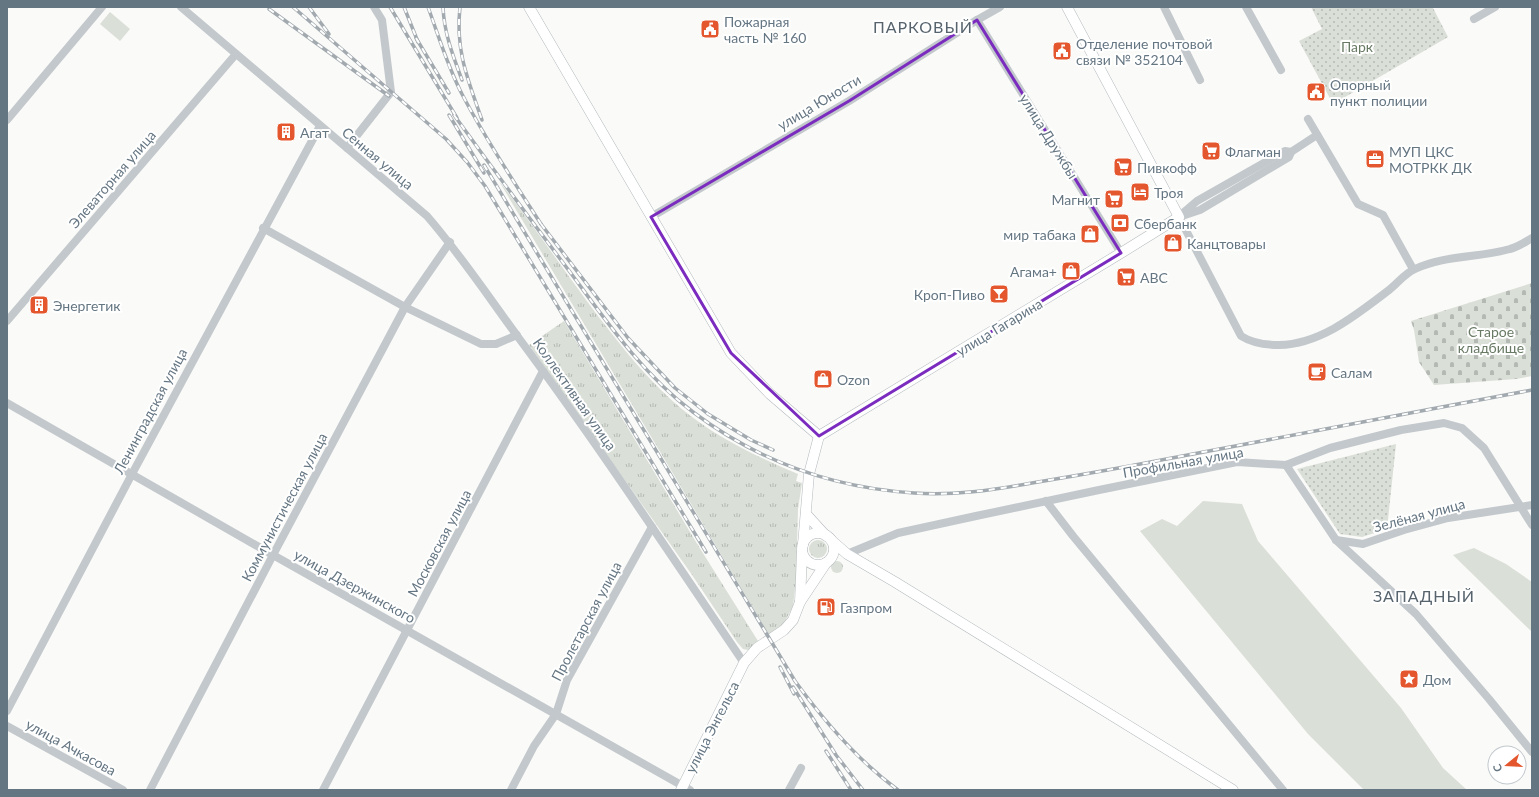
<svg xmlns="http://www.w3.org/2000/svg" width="1539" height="797" font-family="Lato,sans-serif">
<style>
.grass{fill:url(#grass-tufts)}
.cemetery{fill:url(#cemetery-stones)}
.park{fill:url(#park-dots)}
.garden{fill:#dadfd7}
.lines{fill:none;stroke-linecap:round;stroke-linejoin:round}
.major-casing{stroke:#b5babe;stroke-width:11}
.minor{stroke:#c3c8cc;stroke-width:8}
.major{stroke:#fff;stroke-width:10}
.rail-casing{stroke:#a2aab0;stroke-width:3.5}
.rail{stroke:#fff;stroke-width:2;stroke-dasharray:6;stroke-linecap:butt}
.marked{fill:none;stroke:#7b2cbf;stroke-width:3;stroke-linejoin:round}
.labels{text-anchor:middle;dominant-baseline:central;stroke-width:4;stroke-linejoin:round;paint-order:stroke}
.poi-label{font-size:14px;fill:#657683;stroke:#fff;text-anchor:start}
.park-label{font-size:14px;fill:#687a64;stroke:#fff}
.street-label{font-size:14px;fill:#657683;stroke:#fff}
.quarter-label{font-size:16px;letter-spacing:1px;fill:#57646e;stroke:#fff}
</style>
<defs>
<pattern id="grass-tufts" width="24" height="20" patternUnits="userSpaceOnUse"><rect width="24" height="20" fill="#dadfd7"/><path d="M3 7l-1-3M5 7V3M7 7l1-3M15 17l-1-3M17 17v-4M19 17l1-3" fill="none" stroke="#b4b9b4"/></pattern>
<pattern id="cemetery-stones" width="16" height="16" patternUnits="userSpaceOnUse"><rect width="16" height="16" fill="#dadfd7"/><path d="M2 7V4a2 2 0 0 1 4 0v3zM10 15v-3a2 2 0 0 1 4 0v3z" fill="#b4b9b4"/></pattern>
<pattern id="park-dots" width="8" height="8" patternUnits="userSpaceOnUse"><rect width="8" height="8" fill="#dadfd7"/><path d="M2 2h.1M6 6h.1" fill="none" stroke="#b4b9b4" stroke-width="1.8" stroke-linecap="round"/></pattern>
</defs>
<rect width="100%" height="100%" fill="#fafaf8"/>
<!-- grass -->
<g class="grass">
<path d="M499 181C539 232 575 288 616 339 638 367 663 395 692 417 724 441 760 458 798 474L796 481 802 483 798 509 796 580 793 606 782 627 769 635Z"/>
<path d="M564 321 696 542 758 641 748 650 743 649 737 642 690 572 529 345Z"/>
<circle cx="818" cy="549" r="9"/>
<circle cx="837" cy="567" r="6"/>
</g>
<!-- cemetery -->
<path class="cemetery" d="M1532 283V376L1516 379 1434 385 1419 362 1414 330 1411 321Z"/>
<!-- park -->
<g class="park">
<path d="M1311 7H1434L1433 8 1448 37 1333 104 1299 41 1322 29Z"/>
<path d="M1396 444 1387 529 1362 537 1340 534 1297 469Z"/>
</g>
<!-- garden -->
<g class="garden">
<path d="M110 12 130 29 120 41 100 24Z"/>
<path d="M1203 501 1242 504 1258 541 1401 708 1443 768 1467 790H1364L1308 734 1140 531 1162 519 1177 526Z"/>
<path d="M1474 548 1506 564 1532 582V632L1453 555Z"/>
</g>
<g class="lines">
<defs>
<g id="major">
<path d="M529 7 731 353 770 394 819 436"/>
<path d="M819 436 1121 253 1179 217 1067 7"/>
<path d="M806 514 826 536"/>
<circle cx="818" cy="549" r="16"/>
<path d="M830 539 847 554 895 582 1233 790"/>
<path d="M803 545 809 474 819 436"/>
<path d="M800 602 802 552"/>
<path d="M681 790 744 663 757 648 784 630 793 620 800 602 826 563"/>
</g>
</defs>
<!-- major casing -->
<use href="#major" class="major-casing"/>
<!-- minor -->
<g class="minor">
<path d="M181 7 427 216C460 254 488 296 518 337 597 443 670 554 744 663"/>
<path d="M1164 7 1200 80"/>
<path d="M1246 7 1281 70"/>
<path d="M1474 19 1495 7"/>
<path d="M977 20 1121 253"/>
<path d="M1308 119 1358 204 1383 215 1413 269"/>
<path d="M7 120 102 7"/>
<path d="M347 148 391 92 382 20 374 7"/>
<path d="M1183 213 1197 201 1285 151 1291 152"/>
<path d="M651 217 849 101 977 20 1000 7"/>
<path d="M1179 217 1241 336C1252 343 1265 345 1279 345 1321 344 1356 315 1389 290 1397 284 1405 273 1415 269 1444 255 1479 258 1510 249 1518 247 1525 242 1532 238"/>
<path d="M1179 217 1200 210 1289 157 1291 152 1317 135"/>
<path d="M263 228 405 307 481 344H496L517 335"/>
<path d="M7 321 236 54"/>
<path d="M7 403 273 555 690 790"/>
<path d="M1286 465 1336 540 1416 614 1489 699 1532 752"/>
<path d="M1046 501 1073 536 1283 790"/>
<path d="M1336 540 1363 544 1404 530 1448 518 1532 505"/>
<path d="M847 554 898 533 976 516 1099 490 1237 462 1286 465 1330 448 1401 430 1444 423 1462 428 1484 448 1532 525"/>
<path d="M7 711 132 474 320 126"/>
<path d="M7 726 123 790"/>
<path d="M150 790 273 555 405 307 450 242"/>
<path d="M323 790 543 371"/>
<path d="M511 790 534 746 556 714 567 680 652 527"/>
<path d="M789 790 801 768"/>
</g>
<!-- major -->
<use href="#major" class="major"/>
<defs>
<g id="rail">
<path d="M293 7 446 139 467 162 485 186 706 552"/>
<path d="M309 7 329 34"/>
<path d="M390 7 457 118"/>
<path d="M404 7 418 42"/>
<path d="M428 7C439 37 448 68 463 96 486 140 514 182 541 224"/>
<path d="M443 7C444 33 453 56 462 80"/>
<path d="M460 7C455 50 468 80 482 120"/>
<path d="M269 9 389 96"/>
<path d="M416 38 449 93"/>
<path d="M449 115 484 173"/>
<path d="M454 115C493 169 533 223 573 276 609 325 644 375 693 412 758 461 833 488 914 493 953 496 993 490 1032 483 1074 476 1115 469 1156 461 1281 437 1407 414 1532 390"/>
<path d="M484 165 795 681C824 721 857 760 898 790"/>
<path d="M541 224 628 338 675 388 708 414 751 440 773 450"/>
<path d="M780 667 794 694"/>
<path d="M793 687 836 755 863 790"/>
<path d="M826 751 851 790"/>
</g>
</defs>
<!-- rail casing -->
<use href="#rail" class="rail-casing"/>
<!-- rail -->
<use href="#rail" class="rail"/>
</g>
<!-- marked area -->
<path class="marked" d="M977 20 1121 253 819 436 731 353 651 217 849 101Z"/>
<!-- icons -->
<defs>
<symbol id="civic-square" viewBox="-11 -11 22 22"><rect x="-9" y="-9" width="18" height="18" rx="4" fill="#e4572e" stroke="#fff"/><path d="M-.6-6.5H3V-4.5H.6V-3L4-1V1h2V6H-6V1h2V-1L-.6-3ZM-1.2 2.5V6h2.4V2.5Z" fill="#fff"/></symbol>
<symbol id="building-square" viewBox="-11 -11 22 22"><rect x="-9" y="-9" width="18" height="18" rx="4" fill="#e4572e" stroke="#fff"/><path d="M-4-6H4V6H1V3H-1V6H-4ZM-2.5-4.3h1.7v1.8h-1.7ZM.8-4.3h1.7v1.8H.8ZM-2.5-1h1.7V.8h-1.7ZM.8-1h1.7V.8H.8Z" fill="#fff"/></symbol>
<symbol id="supermarket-square" viewBox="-11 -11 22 22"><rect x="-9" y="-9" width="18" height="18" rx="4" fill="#e4572e" stroke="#fff"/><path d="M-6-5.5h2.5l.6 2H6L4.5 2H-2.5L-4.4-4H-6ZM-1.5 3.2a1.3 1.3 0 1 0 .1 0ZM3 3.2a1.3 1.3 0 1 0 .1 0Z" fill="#fff"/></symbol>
<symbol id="office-square" viewBox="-11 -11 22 22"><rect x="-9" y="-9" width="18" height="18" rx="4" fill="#e4572e" stroke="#fff"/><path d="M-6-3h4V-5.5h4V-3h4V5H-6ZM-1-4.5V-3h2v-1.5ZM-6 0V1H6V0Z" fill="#fff"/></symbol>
<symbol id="hotel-square" viewBox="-11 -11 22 22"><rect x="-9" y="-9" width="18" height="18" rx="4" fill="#e4572e" stroke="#fff"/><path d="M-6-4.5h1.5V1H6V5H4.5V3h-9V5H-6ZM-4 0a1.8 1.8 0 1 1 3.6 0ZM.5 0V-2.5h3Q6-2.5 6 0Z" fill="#fff"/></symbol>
<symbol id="bank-square" viewBox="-11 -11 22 22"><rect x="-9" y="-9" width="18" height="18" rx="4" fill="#e4572e" stroke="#fff"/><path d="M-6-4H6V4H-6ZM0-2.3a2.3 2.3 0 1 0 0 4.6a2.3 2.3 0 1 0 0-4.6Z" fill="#fff"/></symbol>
<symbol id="shop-square" viewBox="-11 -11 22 22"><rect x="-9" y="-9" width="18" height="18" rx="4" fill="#e4572e" stroke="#fff"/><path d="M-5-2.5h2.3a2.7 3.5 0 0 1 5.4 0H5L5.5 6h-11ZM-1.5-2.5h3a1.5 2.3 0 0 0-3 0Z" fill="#fff"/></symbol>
<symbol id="bar-square" viewBox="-11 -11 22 22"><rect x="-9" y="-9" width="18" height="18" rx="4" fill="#e4572e" stroke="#fff"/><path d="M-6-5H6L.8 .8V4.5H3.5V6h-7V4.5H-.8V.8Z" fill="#fff"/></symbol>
<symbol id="cafe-square" viewBox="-11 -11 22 22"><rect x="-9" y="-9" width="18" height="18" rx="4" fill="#e4572e" stroke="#fff"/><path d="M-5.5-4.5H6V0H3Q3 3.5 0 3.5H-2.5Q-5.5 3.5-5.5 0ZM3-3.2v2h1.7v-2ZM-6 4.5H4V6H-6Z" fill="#fff"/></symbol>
<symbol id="fuel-square" viewBox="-11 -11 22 22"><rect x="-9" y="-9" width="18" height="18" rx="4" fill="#e4572e" stroke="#fff"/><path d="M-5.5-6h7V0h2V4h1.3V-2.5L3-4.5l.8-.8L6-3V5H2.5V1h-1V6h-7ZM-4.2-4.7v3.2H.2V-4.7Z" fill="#fff"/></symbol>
<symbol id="sight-square" viewBox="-11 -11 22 22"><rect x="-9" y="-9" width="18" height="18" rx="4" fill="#e4572e" stroke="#fff"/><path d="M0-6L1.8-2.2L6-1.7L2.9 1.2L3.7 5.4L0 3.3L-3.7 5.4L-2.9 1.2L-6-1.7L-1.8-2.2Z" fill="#fff"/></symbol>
</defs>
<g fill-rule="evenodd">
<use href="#civic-square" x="699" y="18" width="22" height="22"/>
<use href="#civic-square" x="1051" y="40" width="22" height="22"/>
<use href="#civic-square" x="1305" y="81" width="22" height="22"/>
<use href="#building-square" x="275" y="121" width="22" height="22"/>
<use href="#supermarket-square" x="1200" y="140" width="22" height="22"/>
<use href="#office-square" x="1364" y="148" width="22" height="22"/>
<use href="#supermarket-square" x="1112" y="156" width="22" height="22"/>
<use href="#hotel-square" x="1129" y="181" width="22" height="22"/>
<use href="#supermarket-square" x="1103" y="188" width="22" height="22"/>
<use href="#bank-square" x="1109" y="212" width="22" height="22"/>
<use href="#shop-square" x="1079" y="223" width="22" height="22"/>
<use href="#shop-square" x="1162" y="232" width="22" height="22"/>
<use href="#shop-square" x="1060" y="260" width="22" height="22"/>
<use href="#supermarket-square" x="1115" y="266" width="22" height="22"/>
<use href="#bar-square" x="988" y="283" width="22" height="22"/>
<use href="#building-square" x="28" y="294" width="22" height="22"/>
<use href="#cafe-square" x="1306" y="361" width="22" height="22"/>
<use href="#shop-square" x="812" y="368" width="22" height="22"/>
<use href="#fuel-square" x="815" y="596" width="22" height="22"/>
<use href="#sight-square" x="1398" y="668" width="22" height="22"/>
</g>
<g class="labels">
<!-- poi labels -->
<g class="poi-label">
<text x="724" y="21">Пожарная<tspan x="724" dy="16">часть № 160</tspan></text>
<text x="1076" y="43">Отделение почтовой<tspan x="1076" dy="16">связи № 352104</tspan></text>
<text x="1330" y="84">Опорный<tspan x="1330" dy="16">пункт полиции</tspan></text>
<text x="300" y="132">Агат</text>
<text x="1225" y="151">Флагман</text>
<text x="1389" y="151">МУП ЦКС<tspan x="1389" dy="16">МОТРКК ДК</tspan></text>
<text x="1137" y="167">Пивкофф</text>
<text x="1154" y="192">Троя</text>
<text x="1100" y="199" text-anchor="end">Магнит</text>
<text x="1134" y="223">Сбербанк</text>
<text x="1076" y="234" text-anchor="end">мир табака</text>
<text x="1187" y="243">Канцтовары</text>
<text x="1057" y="271" text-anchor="end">Агама+</text>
<text x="1140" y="277">ABC</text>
<text x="985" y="294" text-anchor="end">Кроп-Пиво</text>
<text x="53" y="305">Энергетик</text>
<text x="1331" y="372">Салам</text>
<text x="837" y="379">Ozon</text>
<text x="840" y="607">Газпром</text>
<text x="1423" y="679">Дом</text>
</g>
<!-- park labels -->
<g class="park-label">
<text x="1357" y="46">Парк</text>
<text x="1491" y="331">Старое<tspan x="1491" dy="16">кладбище</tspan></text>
</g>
<!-- street labels -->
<g class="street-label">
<text transform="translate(819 102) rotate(-31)">улица Юности</text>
<text transform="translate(1049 136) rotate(58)">улица Дружбы</text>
<text transform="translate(378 158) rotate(40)">Сенная улица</text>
<text transform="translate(112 179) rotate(-49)">Элеваторная улица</text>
<text transform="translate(999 327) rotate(-31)">улица Гагарина</text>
<text transform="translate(575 394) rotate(55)">Коллективная улица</text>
<text transform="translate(150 411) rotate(-62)">Ленинградская улица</text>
<text transform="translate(1183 462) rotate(-10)">Профильная улица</text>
<text transform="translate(284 507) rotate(-62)">Коммунистическая улица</text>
<text transform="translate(1419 515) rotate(-15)">Зелёная улица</text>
<text transform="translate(439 543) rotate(-62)">Московская улица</text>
<text transform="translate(355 586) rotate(29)">улица Дзержинского</text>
<text transform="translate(586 621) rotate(-62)">Пролетарская улица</text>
<text transform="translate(712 727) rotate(-63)">улица Энгельса</text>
<text transform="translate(71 747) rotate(29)">улица Ачкасова</text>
</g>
<!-- quarter labels -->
<g class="quarter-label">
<text x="923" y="26">ПАРКОВЫЙ</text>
<text x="1424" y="595">ЗАПАДНЫЙ</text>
</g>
</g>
<!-- border -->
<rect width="1539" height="797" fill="none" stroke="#657683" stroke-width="16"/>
<!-- north arrow -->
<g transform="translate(1507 765) rotate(252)"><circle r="19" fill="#ffffff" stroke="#c1c8cd"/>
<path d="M0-3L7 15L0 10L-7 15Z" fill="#e4572e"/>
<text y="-6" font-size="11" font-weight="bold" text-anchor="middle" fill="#657683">С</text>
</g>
</svg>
